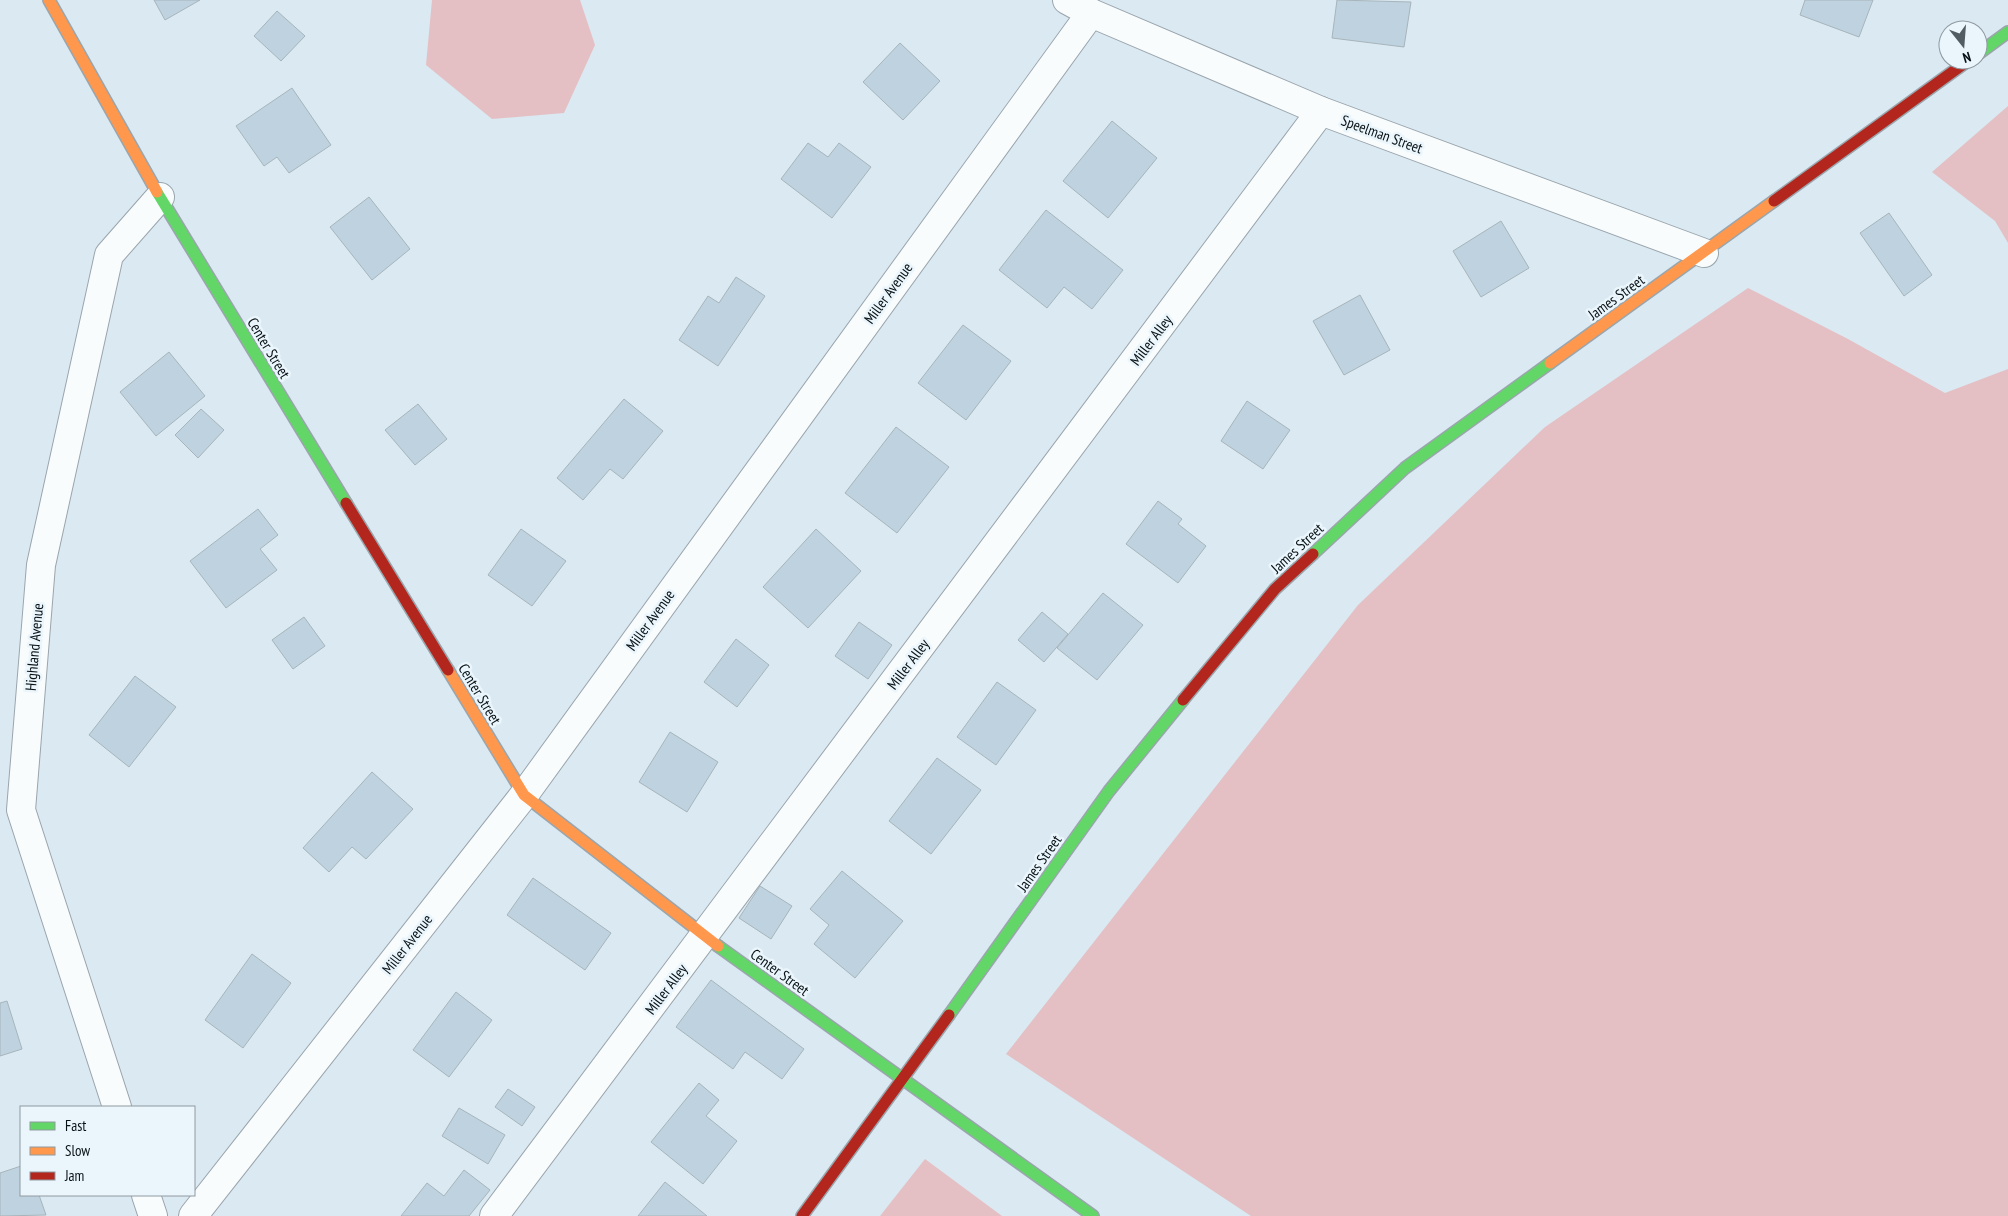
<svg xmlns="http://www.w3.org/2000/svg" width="2008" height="1216" font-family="'PT Sans Narrow',sans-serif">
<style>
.forest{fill:#e4c0c4}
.building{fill:#bed3df;stroke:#a8b4bb}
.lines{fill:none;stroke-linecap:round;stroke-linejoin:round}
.street-casing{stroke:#9aa5ac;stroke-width:30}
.fast-casing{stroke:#9aa5ac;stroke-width:14}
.slow-casing{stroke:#9aa5ac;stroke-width:14}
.jam-casing{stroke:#9aa5ac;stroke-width:14}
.street{stroke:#f9fcfd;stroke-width:28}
.fast{stroke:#63d668;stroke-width:11}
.slow{stroke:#ff974d;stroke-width:11}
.jam{stroke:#b3261e;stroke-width:11}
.labels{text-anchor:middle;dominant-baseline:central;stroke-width:5;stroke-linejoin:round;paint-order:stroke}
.street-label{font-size:15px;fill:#071116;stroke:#ebf6fc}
</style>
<rect width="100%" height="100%" fill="#dae9f2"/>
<!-- forest -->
<g class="forest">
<path d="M432 0H580L595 45 564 113 492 119 426 65Z"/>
<path d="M2008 106V243L1995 221 1932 172Z"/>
<path d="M1748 288 1848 339 1945 393 2008 369V1216H1251L1006 1054 1358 605 1545 427Z"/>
<path d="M925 1159 1002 1216H880Z"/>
</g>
<!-- building -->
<g class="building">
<path d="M154 0H200L165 20Z"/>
<path d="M1337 0 1411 2 1404 47 1332 38Z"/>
<path d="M1805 0H1873L1859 37 1800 15Z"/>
<path d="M277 11 305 36 281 61 254 36Z"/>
<path d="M900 43 940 81 903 120 863 82Z"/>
<path d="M292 88 331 145 289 173 277 157 264 166 236 126Z"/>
<path d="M1112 121 1157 158 1108 218 1063 181Z"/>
<path d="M808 143 828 157 839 143 871 167 832 218 781 179Z"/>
<path d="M369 197 410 249 372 280 330 227Z"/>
<path d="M1046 210 1123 270 1092 309 1064 287 1047 308 999 270Z"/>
<path d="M1889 213 1932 275 1904 296 1860 233Z"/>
<path d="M1501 221 1529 268 1481 297 1453 251Z"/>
<path d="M736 277 765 296 718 366 679 340 708 296 719 303Z"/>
<path d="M1360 295 1390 350 1344 375 1313 321Z"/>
<path d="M963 325 1011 361 966 420 918 383Z"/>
<path d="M169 352 205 396 156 436 120 392Z"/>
<path d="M624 399 663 431 623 479 610 469 583 500 557 478Z"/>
<path d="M1247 401 1290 430 1263 469 1221 441Z"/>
<path d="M418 404 447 439 415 465 385 430Z"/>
<path d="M201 409 224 430 198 458 175 435Z"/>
<path d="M896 427 949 467 897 533 845 493Z"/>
<path d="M1158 501 1182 519 1178 524 1206 546 1178 583 1126 544Z"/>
<path d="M258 509 278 535 260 549 277 570 226 608 190 561Z"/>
<path d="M521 529 566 561 532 606 488 575Z"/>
<path d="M816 529 861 571 808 628 763 587Z"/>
<path d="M1103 593 1143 625 1097 680 1057 648Z"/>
<path d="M1042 612 1068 634 1044 662 1018 640Z"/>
<path d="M304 617 325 646 293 669 272 640Z"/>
<path d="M859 622 892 645 868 679 835 656Z"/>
<path d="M736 639 769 665 737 707 704 682Z"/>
<path d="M135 676 176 707 129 767 89 735Z"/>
<path d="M997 682 1036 710 996 765 957 737Z"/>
<path d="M670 732 718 762 687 812 639 782Z"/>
<path d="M937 758 981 790 931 854 889 821Z"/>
<path d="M372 772 413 809 366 859 352 847 329 872 303 848Z"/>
<path d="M842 871 903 921 855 978 814 944 829 925 810 909Z"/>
<path d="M533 878 611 933 585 970 507 915Z"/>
<path d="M760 886 792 906 771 939 739 918Z"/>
<path d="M252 954 291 983 243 1048 205 1020Z"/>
<path d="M711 980 804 1049 782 1079 745 1052 733 1069 676 1027Z"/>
<path d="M456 992 492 1020 449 1077 413 1050Z"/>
<path d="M7 1001 22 1049 0 1056V1003Z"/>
<path d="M699 1083 719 1100 706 1116 737 1141 703 1184 651 1142Z"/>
<path d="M508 1089 535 1107 522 1126 495 1107Z"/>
<path d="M459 1108 505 1135 488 1164 442 1136Z"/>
<path d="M21 1166V1195H39L46 1215 0 1216V1173Z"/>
<path d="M464 1170 490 1190 469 1216H401L427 1183 444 1196Z"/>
<path d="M665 1182 707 1216H638Z"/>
</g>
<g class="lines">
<defs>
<g id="street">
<path d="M1067 0 1091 13 1321 111 1704 253"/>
<path d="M117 1107 21 810 41 565 109 255 160 197"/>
<path d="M146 1195 153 1216"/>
<path d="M193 1216 524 795 1091 13"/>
<path d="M494 1216 1321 111"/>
</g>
<g id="fast">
<path d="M1978 54 2008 32"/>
<path d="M157 192 346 503"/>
<path d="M1313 554 1405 468 1550 363"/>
<path d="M718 946 1093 1216"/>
<path d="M949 1015 1109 791 1183 700"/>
</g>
<g id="slow">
<path d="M49 0 157 192"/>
<path d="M1550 363 1774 201"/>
<path d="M448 670 524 795 718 946"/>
</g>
<g id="jam">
<path d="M1774 201 1969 60"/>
<path d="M346 503 448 670"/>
<path d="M1183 700 1275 589 1313 554"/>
<path d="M802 1216 949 1015"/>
</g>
</defs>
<!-- street casing -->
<use href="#street" class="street-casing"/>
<!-- fast casing -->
<use href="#fast" class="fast-casing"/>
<!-- slow casing -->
<use href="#slow" class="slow-casing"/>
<!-- jam casing -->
<use href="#jam" class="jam-casing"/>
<!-- street -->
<use href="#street" class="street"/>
<!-- fast -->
<use href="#fast" class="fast"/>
<!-- slow -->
<use href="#slow" class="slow"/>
<!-- jam -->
<use href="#jam" class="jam"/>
</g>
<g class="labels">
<!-- street labels -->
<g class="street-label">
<text transform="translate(1382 134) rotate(20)">Speelman Street</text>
<text transform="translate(888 293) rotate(-54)">Miller Avenue</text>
<text transform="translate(1616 297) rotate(-36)">James Street</text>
<text transform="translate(1151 340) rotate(-53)">Miller Alley</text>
<text transform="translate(269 348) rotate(59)">Center Street</text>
<text transform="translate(1297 548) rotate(-43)">James Street</text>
<text transform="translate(650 620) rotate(-54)">Miller Avenue</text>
<text transform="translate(34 647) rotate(-85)">Highland Avenue</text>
<text transform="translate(908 664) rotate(-53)">Miller Alley</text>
<text transform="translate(480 694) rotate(59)">Center Street</text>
<text transform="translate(1039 863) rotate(-55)">James Street</text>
<text transform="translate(407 944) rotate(-52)">Miller Avenue</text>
<text transform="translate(780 972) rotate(36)">Center Street</text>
<text transform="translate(666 989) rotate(-53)">Miller Alley</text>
</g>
</g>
<!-- legend -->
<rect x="20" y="1106" width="175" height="90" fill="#ebf6fc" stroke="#909aa0"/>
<rect x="30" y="1122" width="25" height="8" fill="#63d668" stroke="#909aa0"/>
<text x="65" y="1131" font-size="15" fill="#071116">Fast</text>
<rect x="30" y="1147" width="25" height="8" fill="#ff974d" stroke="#909aa0"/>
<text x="65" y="1156" font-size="15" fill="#071116">Slow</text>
<rect x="30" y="1172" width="25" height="8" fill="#b3261e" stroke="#909aa0"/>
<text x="65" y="1181" font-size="15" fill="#071116">Jam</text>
<!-- north arrow -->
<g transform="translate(1963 45) rotate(163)"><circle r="24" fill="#ebf6fc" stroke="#909aa0"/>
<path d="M0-4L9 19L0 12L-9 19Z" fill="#515d63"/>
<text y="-8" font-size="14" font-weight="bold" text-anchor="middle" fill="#071116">N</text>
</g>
</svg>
